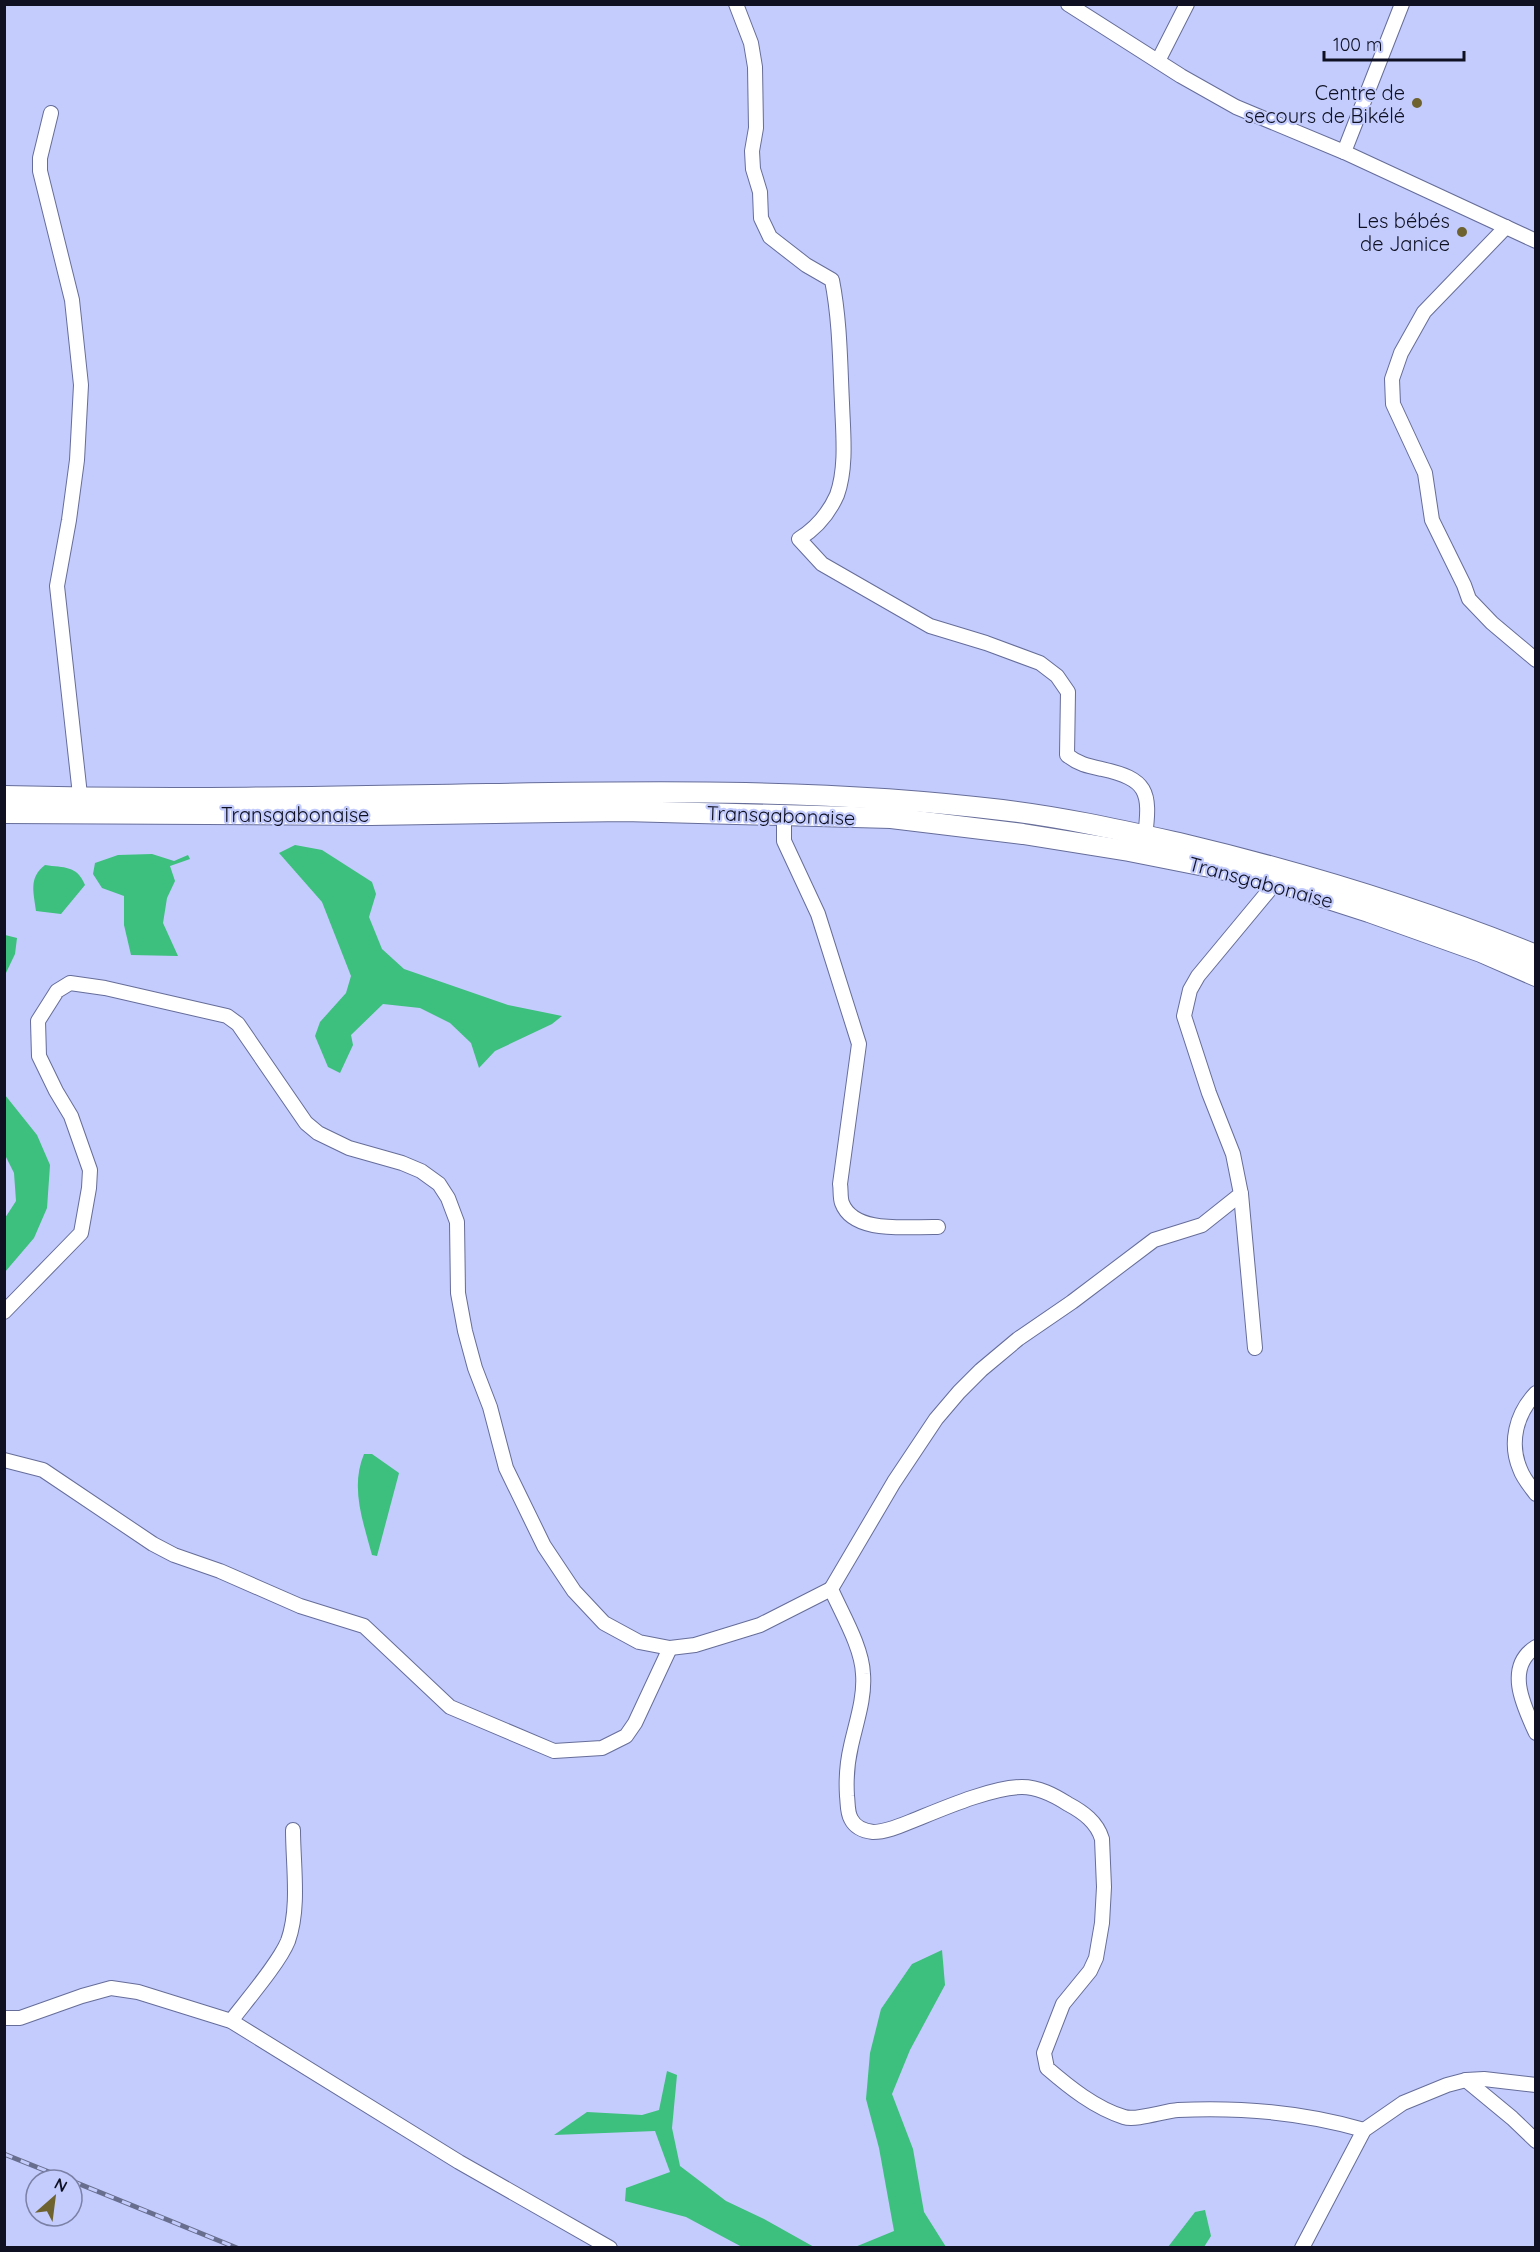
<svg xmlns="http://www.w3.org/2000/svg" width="1540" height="2252" font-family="Quicksand,sans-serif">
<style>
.water{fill:#3dbf7d}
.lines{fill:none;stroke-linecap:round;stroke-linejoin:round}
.minor-casing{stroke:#666d99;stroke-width:16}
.highway-casing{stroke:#666d99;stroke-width:22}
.minor{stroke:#fff;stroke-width:14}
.highway{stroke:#fff;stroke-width:20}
.rail-casing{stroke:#686e8e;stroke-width:5}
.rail{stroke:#c3ccfd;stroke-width:3;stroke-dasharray:9;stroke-linecap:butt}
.poi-dot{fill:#6e622f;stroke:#c3ccfd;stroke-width:2}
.labels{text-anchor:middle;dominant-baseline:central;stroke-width:4.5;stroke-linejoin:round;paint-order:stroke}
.poi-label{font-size:20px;fill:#0f1122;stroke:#c3ccfd;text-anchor:end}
.street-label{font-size:20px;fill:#0f1122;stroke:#c3ccfd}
</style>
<rect width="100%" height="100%" fill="#c3ccfd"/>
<!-- water -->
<g class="water">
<path d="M295 845 322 850 372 882 376 894 369 917 382 949 404 969 508 1005 562 1016 552 1024 495 1051 479 1068 471 1043 450 1023 420 1008 383 1004 351 1035 353 1045 340 1073 328 1067 315 1036 320 1022 346 993 351 976 322 902 279 853Z"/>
<path d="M152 854 174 861 188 855 190 859 170 866 175 881 167 898 163 923 178 956 131 955 124 925V896L102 888 93 874 95 863 118 855Z"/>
<path d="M45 865C64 868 77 865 85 885L61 914 36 911C34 893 28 878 45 865Z"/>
<path d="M5 935 17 938 15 954 5 975Z"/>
<path d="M5 1095 37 1135 50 1165 47 1208 34 1238 5 1272V1218L16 1201 14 1173 5 1155Z"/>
<path d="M364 1454H372L399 1473 377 1556 372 1555C363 1521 350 1488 364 1454Z"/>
<path d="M942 1950 945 1985 910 2050 892 2094 913 2149 924 2212 946 2247H855L894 2231 879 2148 866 2099 870 2053 881 2009 912 1964Z"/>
<path d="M667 2071 677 2075 672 2128 680 2166 726 2201 764 2219 814 2247H742L686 2217 625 2201 626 2188 670 2172 655 2131 554 2135 587 2112 642 2115 659 2110Z"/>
<path d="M1205 2210 1211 2236 1204 2247H1168L1195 2212Z"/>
</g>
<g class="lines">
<defs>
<g id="minor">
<path d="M736 4 751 43 755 67 756 128 752 151 753 169 760 192 761 218 770 237 806 265 832 280C840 321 840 362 842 403 843 432 847 467 837 495 829 513 815 529 799 539L822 564 930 626 986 643 1040 663 1057 676 1068 692 1067 755C1078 764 1088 766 1102 769 1147 779 1151 791 1145 836"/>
<path d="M1068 4 1181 76 1236 107 1344 152 1536 241"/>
<path d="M1158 61 1187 4"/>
<path d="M51 113 40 158V171L72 300 81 385 77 460 69 520 57 586 81 804"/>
<path d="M1344 152 1402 4"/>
<path d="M1506 227 1424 312 1401 353 1392 379 1393 404 1425 473 1432 520 1464 585 1469 599 1492 623 1536 660"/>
<path d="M784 814V841L818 914 859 1044 840 1184C841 1189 840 1198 842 1203 854 1235 910 1226 938 1227"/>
<path d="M1276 882 1198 976 1190 990 1184 1016 1209 1093 1233 1154 1241 1194 1202 1225 1154 1240 1072 1302 1018 1339 981 1370 959 1392 936 1419 894 1482 831 1589C842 1614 862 1647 863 1674 865 1698 856 1723 851 1746 847 1763 846 1780 847 1796 848 1803 847 1812 851 1819 855 1827 864 1831 873 1832 888 1832 904 1824 917 1819 944 1808 993 1787 1022 1787 1039 1787 1054 1795 1068 1804 1083 1812 1097 1822 1102 1839L1104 1887 1102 1923 1096 1958 1090 1971 1063 2004 1044 2053 1047 2068C1069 2087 1095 2108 1124 2117 1136 2121 1164 2111 1178 2110 1240 2107 1305 2113 1364 2130"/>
<path d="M1241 1194 1255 1348"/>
<path d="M4 1312 81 1233 89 1188 90 1170 71 1116 56 1091 39 1056 38 1021 57 991 70 983 105 988 227 1016 238 1024 306 1123 318 1133 349 1148 402 1163 421 1171 439 1184 448 1198 457 1222 458 1293 465 1331 475 1368 490 1407 506 1468 544 1546 574 1591 604 1623 639 1642 670 1648 695 1645 760 1625 831 1589"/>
<path d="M1536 1393C1516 1414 1509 1443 1520 1469 1523 1478 1530 1486 1536 1494"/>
<path d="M4 1460 43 1470 153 1544 174 1555 220 1571 300 1606 364 1626 450 1707 554 1751 602 1748 626 1736 635 1723 670 1648"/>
<path d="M1536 1647C1504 1667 1524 1707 1536 1733"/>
<path d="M4 2018H20L82 1996 111 1988 138 1992 231 2021 459 2162 610 2248"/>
<path d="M231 2021C247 2000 279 1963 288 1941 300 1907 293 1865 293 1830"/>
<path d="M1466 2080 1512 2118 1536 2141"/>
<path d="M1302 2248 1364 2130 1403 2103 1447 2085 1466 2080 1484 2079 1536 2085"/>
</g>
<g id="highway">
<path d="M4 796C166 800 327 797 488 794 659 791 832 789 1002 810 1062 817 1120 830 1179 843 1301 872 1419 908 1536 955"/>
<path d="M4 813 371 815 624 811 891 818 1023 834 1129 851 1225 870 1276 882 1369 912 1481 952 1536 976"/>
</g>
</defs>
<!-- minor casing -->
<use href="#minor" class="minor-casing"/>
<!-- highway casing -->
<use href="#highway" class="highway-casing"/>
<!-- minor -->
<use href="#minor" class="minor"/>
<!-- highway -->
<use href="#highway" class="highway"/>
<defs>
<g id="rail">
<path d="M4 2154 69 2180"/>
<path d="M72 2181 237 2248"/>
</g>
</defs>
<!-- rail casing -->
<use href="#rail" class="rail-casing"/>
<!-- rail -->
<use href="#rail" class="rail"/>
</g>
<!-- markers -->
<g class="poi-dot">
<circle cx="1417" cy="103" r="6"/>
<circle cx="1462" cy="232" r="6"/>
</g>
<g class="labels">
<!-- poi labels -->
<g class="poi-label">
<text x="1405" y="92">Centre de<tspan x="1405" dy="23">secours de Bikélé</tspan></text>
<text x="1450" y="220">Les bébés<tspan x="1450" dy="23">de Janice</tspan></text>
</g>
<!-- street labels -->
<g class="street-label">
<text x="295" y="814">Transgabonaise</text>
<text transform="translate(781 815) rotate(2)">Transgabonaise</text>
<text transform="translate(1261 882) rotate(15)">Transgabonaise</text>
</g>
</g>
<!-- border -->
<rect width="1540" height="2252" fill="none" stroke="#0f1122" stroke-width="12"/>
<!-- north arrow -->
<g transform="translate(54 2198) rotate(28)"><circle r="28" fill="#c3ccfd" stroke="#7b81a5" stroke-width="1.5"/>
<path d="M0-4.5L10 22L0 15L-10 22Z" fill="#6e622f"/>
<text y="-9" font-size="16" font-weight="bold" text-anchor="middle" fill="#0f1122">N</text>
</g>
<!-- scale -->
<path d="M1324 51v9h140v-9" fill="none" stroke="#0f1122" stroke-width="3"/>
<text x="1333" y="51" font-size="18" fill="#0f1122" stroke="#c3ccfd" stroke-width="4.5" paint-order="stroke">100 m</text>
</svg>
